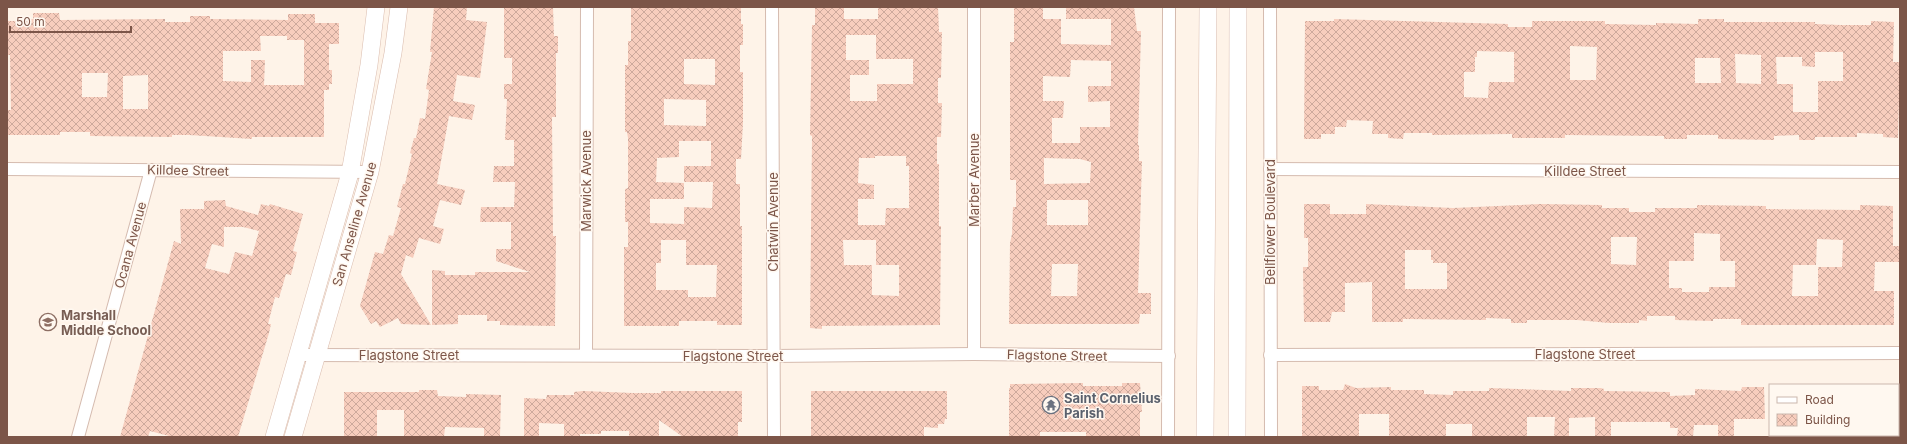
<svg xmlns="http://www.w3.org/2000/svg" width="1907" height="444" font-family="Inter,sans-serif">
<style>
.building{fill:url(#building-cross-hatch);fill-rule:evenodd}
.lines{fill:none;stroke-linecap:round;stroke-linejoin:round}
.street-casing{stroke:#d5bbaf;stroke-width:14}
.secondary-casing{stroke:#dabcae;stroke-width:18}
.street{stroke:#fff;stroke-width:12}
.secondary{stroke:#fff;stroke-width:17}
.labels{text-anchor:middle;dominant-baseline:central;stroke-width:3;stroke-linejoin:round;paint-order:stroke}
.street-label{font-size:13px;fill:#7c5548;stroke:#fff8f0}
.education-label{font-size:13px;font-weight:bold;fill:#785e54;stroke:#fff8f0;text-anchor:start}
.worship-label{font-size:13px;font-weight:bold;fill:#5b616d;stroke:#fff8f0;text-anchor:start}
</style>
<defs>
<pattern id="building-cross-hatch" width="8" height="8" patternUnits="userSpaceOnUse"><rect width="8" height="8" fill="#f7cdbd"/><path d="M0 0l8 8M0 8l8-8" fill="none" stroke="#cda99c"/></pattern>
</defs>
<rect width="100%" height="100%" fill="#fef3e8"/>
<!-- building -->
<g class="building">
<path d="M434 7H467L466 20 487 22 480 78 457 75 453 101 475 105 472 120 449 116 437 184 465 190 461 205 440 200 433 226 444 229 440 244 419 238 413 258 406 255 401 274 431 325 401 324 398 318 380 327 376 321 371 324 360 306 375 252 383 254 389 235 393 236 401 208 397 207 403 184H405L412 154 410 153 414 138H416L420 118 425 119 429 90 426 89 432 52H430Z"/>
<path d="M504 7H553L554 36H558V53H556V117H552L553 236H556L555 326 500 325V321H487V315H458V324L432 325V270L445 271V275H475V272H530L496 261V249H511V222H480L481 207H514L515 182H493L494 166H514V140H505L507 99H504V84H512V58H504Z"/>
<path d="M631 7H741V24H743V45H740V72H743V123L741 159H736V184H740V226H742V325H717V321H679V326H624V247H628V222H625V189L628 188V138L627 132H625V65H628V41H631ZM684 59H715V85L684 84ZM664 99 706 100V126L664 125ZM679 141H711V166H684V182H713L712 208 684 207V224L650 223V199H684V183L656 182 657 158 679 157ZM661 240H686V265H717L716 297H688V290H656V263H661Z"/>
<path d="M815 7H844V19H878V7H938L939 32H942L941 78H938V103H942L941 137H937V164H939V226H941L940 325 822 326V329L810 328 812 136 810 135 812 25H815ZM846 35H876V59H913V84H877V101H850V75H869V60H846ZM875 156H906V166H909V208H886L885 225H858V199H874V185L858 183 859 158H875ZM843 240H876V265H899V296L872 295V265H844Z"/>
<path d="M1014 7H1043V19H1061V44L1111 45V19H1066V7H1134L1137 31H1141L1138 145H1139V161H1142L1138 293H1151V314H1140L1139 324H1009L1010 243 1012 234 1013 207H1016V180H1010V42H1014ZM1071 60 1111 61V86H1088V102L1110 101V127H1080V143H1052V118H1063L1064 101H1043V76L1070 77ZM1044 158 1080 159 1091 162 1090 183 1044 184ZM1047 200H1088V225H1047ZM1052 264H1078L1077 296H1051Z"/>
<path d="M33 13H59L60 20 165 19V22H190V16H210V19L288 20V14H315V23H339V44H329V70H332V84H329V90H324V137H252V139L189 135H172V137L90 136V132H60V135H7V110H11L10 55H7V21H29V19H33ZM260 36H287V40H304V85H264L265 60H251V82L223 81V51H261ZM82 73H108L107 97H82ZM148 75V109H123V76Z"/>
<path d="M1334 19 1508 24V27H1532V21H1605V24L1656 25V23L1698 24V19H1724V22H1815V24L1841 25H1871V21L1894 22 1893 62H1900L1898 138 1883 137V134L1857 133V137H1815V140H1799V135L1774 136V140L1718 139V135H1687V139H1664V136L1565 135V138H1512V134L1432 135V133H1404L1403 139 1388 138V134H1372L1373 121 1347 120 1346 127H1335V134H1321V139H1304L1305 21H1334ZM1570 46 1597 47 1596 80H1570ZM1477 51 1514 52V82H1489L1488 98 1464 97V72H1475V57H1477ZM1815 52H1843V81H1818V112H1793V84H1777L1776 57H1802V66L1815 67ZM1735 54 1761 55V84L1736 83ZM1695 58H1720L1721 83H1695Z"/>
<path d="M225 200 226 206 258 215 261 204 269 206 270 204 303 214 293 251 297 252 291 275 286 274 279 298 275 297 268 324H271L269 333 238 437H173L150 431 148 437H120L174 241 181 244 180 209H204V201ZM224 227H243L259 231 252 256 235 252 229 274 205 268 212 244 224 247Z"/>
<path d="M1304 204H1330V214H1366V204L1453 208 1541 204 1601 205H1602V208H1629V212H1655V208H1697V205L1766 206V209L1860 210V205L1893 206V246H1900L1899 262H1875L1874 291H1894V325H1741V319H1713V321L1675 320V316H1647V321L1639 320V323H1609L1577 320H1527V323H1511V319L1486 318V320L1403 319V322H1372V282L1345 283V312H1332L1330 322H1304L1303 267H1308V238H1304ZM1694 233 1720 234V261H1735V287H1709V292H1682V288H1669V261H1694ZM1611 237H1637L1636 265 1611 264ZM1817 239 1843 240 1842 267H1818V296H1792L1793 265H1816ZM1405 250H1431V260H1433V263H1447V289H1405Z"/>
<path d="M1083 383V386H1122V383H1140L1142 412H1140V437H1086V432H1040V437H1009V388H1010V384Z"/>
<path d="M1345 384 1356 388 1391 387V390H1424V394L1453 395V391H1489V388L1571 391V388H1601L1604 389V391L1670 392V396L1695 395V389L1741 391 1742 387H1764L1765 419H1734V437H1718V425H1694L1693 437H1677L1678 428H1670V422H1611V437H1595V417L1569 418V437H1554L1555 417H1527V437H1472V424H1446V437H1389V414H1359V437H1302V386H1319V390H1343Z"/>
<path d="M419 390H437L438 396 466 397V394L501 395 500 437H484V428L445 427 444 437H404V410H377V437H344V392H419Z"/>
<path d="M583 391 633 393H661V391H742V422H738V437H683L659 420V437H629V431H601V434H580V437H564V424L539 423V437H524V398L546 399 547 395H574V392Z"/>
<path d="M811 391H947V419H945L944 424H938V428L924 427V437H811Z"/>
</g>
<g class="lines">
<defs>
<g id="street">
<path d="M772 7 774 437"/>
<path d="M974 7V354"/>
<path d="M1270 7 1271 437"/>
<path d="M7 169 370 172"/>
<path d="M1270 169 1900 172"/>
<path d="M298 355 774 356 974 354 1169 356"/>
<path d="M586 355 587 7"/>
<path d="M1270 355 1900 353"/>
<path d="M78 437 151 170"/>
<path d="M1168 437 1169 7"/>
</g>
<g id="secondary">
<path d="M274 437 350 173 369 65 376 7"/>
<path d="M293 437 370 172 393 53 399 7"/>
<path d="M1205 437 1208 7"/>
<path d="M1237 437 1238 7"/>
</g>
</defs>
<!-- street casing -->
<use href="#street" class="street-casing"/>
<!-- secondary casing -->
<use href="#secondary" class="secondary-casing"/>
<!-- street -->
<use href="#street" class="street"/>
<!-- secondary -->
<use href="#secondary" class="secondary"/>
</g>
<!-- icons -->
<defs>
<symbol id="school-ring" viewBox="-11 -11 22 22"><circle r="9.5" fill="#fff8f0" stroke="#8d6e63" stroke-width="1.5"/><path d="M0-5L7-2L0 1L-7-2ZM-4 1L0 2.5L4 1V4Q0 6-4 4Z" fill="#8d6e63"/></symbol>
<symbol id="temple-ring" viewBox="-11 -11 22 22"><circle r="9.5" fill="#fff8f0" stroke="#6b7280" stroke-width="1.5"/><path d="M0-6L5-2H3V0L6.5 2.5H4V6H1.5V3h-3V6H-4V2.5H-6.5L-3 0V-2H-5Z" fill="#6b7280"/></symbol>
</defs>
<g fill-rule="evenodd">
<use href="#school-ring" x="38" y="312" width="20" height="20"/>
<use href="#temple-ring" x="1041" y="395" width="20" height="20"/>
</g>
<g class="labels">
<!-- street labels -->
<g class="street-label">
<text transform="translate(188 170) rotate(1)">Killdee Street</text>
<text x="1585" y="171">Killdee Street</text>
<text transform="translate(974 180) rotate(-90)">Marber Avenue</text>
<text transform="translate(586 181) rotate(-90)">Marwick Avenue</text>
<text transform="translate(773 222) rotate(-90)">Chatwin Avenue</text>
<text transform="translate(1270 222) rotate(-90)">Bellflower Boulevard</text>
<text transform="translate(354 224) rotate(-74)">San Anseline Avenue</text>
<text transform="translate(130 245) rotate(-75)">Ocana Avenue</text>
<text x="1585" y="354">Flagstone Street</text>
<text x="409" y="355">Flagstone Street</text>
<text transform="translate(1057 355) rotate(1)">Flagstone Street</text>
<text x="733" y="356">Flagstone Street</text>
</g>
<!-- education labels -->
<g class="education-label">
<text x="61" y="315">Marshall<tspan x="61" dy="15">Middle School</tspan></text>
</g>
<!-- worship labels -->
<g class="worship-label">
<text x="1064" y="398">Saint Cornelius<tspan x="1064" dy="15">Parish</tspan></text>
</g>
</g>
<!-- border -->
<rect width="1907" height="444" fill="none" stroke="#7c5548" stroke-width="16"/>
<!-- legend -->
<rect x="1769" y="384" width="130" height="52" fill="#fff8f0" stroke="#cbb7ad"/>
<rect x="1777" y="397" width="20" height="6" fill="#ffffff" stroke="#cbb7ad"/>
<text x="1805" y="404" font-size="12" fill="#7c5548">Road</text>
<rect x="1777" y="414" width="20" height="12" fill="url(#building-cross-hatch)" stroke="#cbb7ad"/>
<text x="1805" y="424" font-size="12" fill="#7c5548">Building</text>
<!-- scale -->
<path d="M10 26v6h121v-6" fill="none" stroke="#7c5548" stroke-width="2"/>
<text x="16" y="26" font-size="12" fill="#7c5548" stroke="#fff8f0" stroke-width="3" paint-order="stroke">50 m</text>
</svg>
